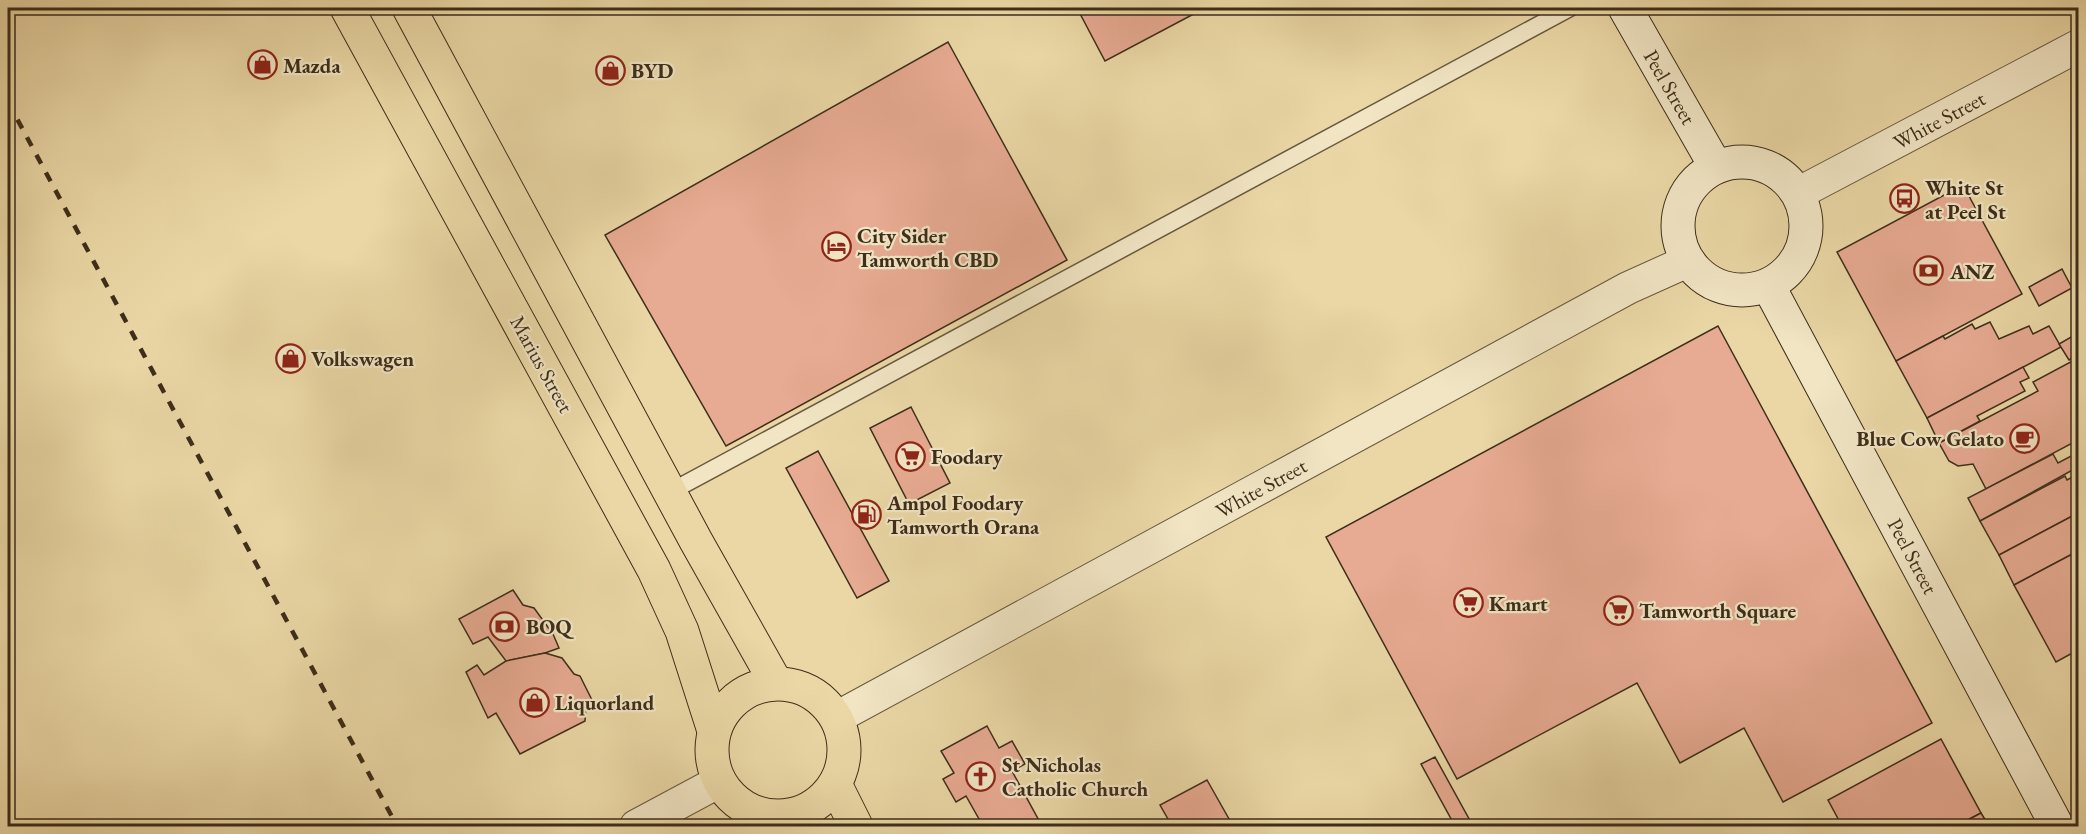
<svg xmlns="http://www.w3.org/2000/svg" width="2086" height="834" font-family="'EB Garamond',serif">
<style>
.building{fill:#e7aa92;stroke:#3d2d1a;stroke-width:1.5}
.lines{fill:none;stroke-linecap:round;stroke-linejoin:round}
.service-casing{stroke:#68583d;stroke-width:19}
.minor-casing{stroke:#68583d;stroke-width:34}
.secondary-casing{stroke:#3d2d1a;stroke-width:35}
.primary-casing{stroke:#3d2d1a;stroke-width:35}
.service{stroke:#f1e5c4;stroke-width:16}
.minor{stroke:#f1e5c4;stroke-width:32}
.secondary{stroke:#f1e5c4;stroke-width:33}
.primary{stroke:#ead7a5;stroke-width:33}
.rail{stroke:#3d2d1a;stroke-width:4.5;stroke-dasharray:10 10;stroke-linecap:butt}
.labels{text-anchor:middle;dominant-baseline:central;stroke-width:4.5;stroke-linejoin:round;paint-order:stroke}
.poi-label{font-size:21px;font-weight:bold;fill:#3d2d1a;stroke:#f1e5c4;text-anchor:start}
.street-label{font-size:21px;fill:#3d2d1a;stroke:#f1e5c4}
</style>
<rect width="100%" height="100%" fill="#ead7a5"/>
<filter id="stains"><feTurbulence type="fractalNoise" baseFrequency=".00333" numOctaves="4"/><feColorMatrix values="0 0 0 0 .2 0 0 0 0 .09 0 0 0 0 .02 0 0 0 .5 -.17"/></filter>
<radialGradient id="worn" r=".72"><stop offset=".6" stop-color="#630" stop-opacity="0"/><stop offset="1" stop-color="#630" stop-opacity=".3"/></radialGradient>
<!-- building -->
<g class="building">
<path d="M1077 8H1205L1105 61Z"/>
<path d="M948 42 1067 260 726 446 605 235Z"/>
<path d="M1963 185 2022 294 1896 361 1837 252Z"/>
<path d="M2062 269 2072 288 2039 306 2029 287Z"/>
<path d="M1990 322 1999 339 2029 326 2033 334 2049 326 2061 347 1927 418 1896 361 1943 336 1945 339 1972 324 1975 329Z"/>
<path d="M1718 326 1932 723 1783 802 1744 728 1680 763 1637 683 1457 779 1326 537Z"/>
<path d="M2078 333V355L2069 360 2059 344Z"/>
<path d="M2078 358V440L1986 489 1973 464 1958 466 1949 461 1939 443 2038 391 2033 382Z"/>
<path d="M2023 367 2029 378 2020 382 2025 391 1977 416 1980 421 1939 443 1927 418Z"/>
<path d="M911 407 950 483 909 504 870 428Z"/>
<path d="M818 451 889 581 857 598 786 468Z"/>
<path d="M2053 454 2058 463 2075 454 2078 461V467L1980 521 1968 498Z"/>
<path d="M2078 474V513L1999 555 1980 521 2065 476 2067 480Z"/>
<path d="M2078 513V551L2014 585 1999 555Z"/>
<path d="M2078 551V650L2056 662 2014 585Z"/>
<path d="M513 590 523 605 534 608 553 634 559 648 545 653 506 661 488 637 473 644 459 619Z"/>
<path d="M545 653 562 658 574 674 580 676 592 700 586 704 585 721 520 754 496 713 488 718 466 672 477 665 484 675 506 661Z"/>
<path d="M987 726 999 748 1012 741 1025 764 1012 771 1042 826H983L966 796 956 802 943 779 954 773 941 751Z"/>
<path d="M1941 739 1981 813 1956 826H1842L1828 800Z"/>
<path d="M1435 757 1473 826H1455L1421 764Z"/>
<path d="M1207 780 1233 826H1172L1160 805Z"/>
<path d="M1981 813 1989 826H1956Z"/>
</g>
<g class="lines">
<defs>
<path id="service" d="M670 492 1570 8"/>
<g id="minor">
<path d="M1799 193 2078 46"/>
<path d="M836 718 1628 288 1688 261"/>
<path d="M636 826 720 781"/>
</g>
<g id="secondary">
<path d="M1625 8 1716 167"/>
<circle cx="1742" cy="226" r="64"/>
<path d="M1769 287 2057 826"/>
</g>
<g id="primary">
<path d="M347 8 654 570 682 631 714 731"/>
<path d="M409 8 696 541 776 683"/>
<circle cx="778" cy="750" r="66"/>
<path d="M835 784 856 826"/>
</g>
</defs>
<!-- service casing -->
<use href="#service" class="service-casing"/>
<!-- minor casing -->
<use href="#minor" class="minor-casing"/>
<!-- secondary casing -->
<use href="#secondary" class="secondary-casing"/>
<!-- primary casing -->
<use href="#primary" class="primary-casing"/>
<!-- service -->
<use href="#service" class="service"/>
<!-- minor -->
<use href="#minor" class="minor"/>
<!-- secondary -->
<use href="#secondary" class="secondary"/>
<!-- primary -->
<use href="#primary" class="primary"/>
<!-- rail -->
<path class="rail" d="M8 102 397 826"/>
</g>
<!-- icons -->
<defs>
<symbol id="shop-ring" viewBox="-11 -11 22 22"><circle r="9.5" fill="#f1e5c4" stroke="#8f2418" stroke-width="1.5"/><path d="M-5-2.5h2.3a2.7 3.5 0 0 1 5.4 0H5L5.5 6h-11ZM-1.5-2.5h3a1.5 2.3 0 0 0-3 0Z" fill="#8f2418"/></symbol>
<symbol id="bus-ring" viewBox="-11 -11 22 22"><circle r="9.5" fill="#f1e5c4" stroke="#8f2418" stroke-width="1.5"/><path d="M-5-6H5V4H4V6H2V4H-2V6H-4V4H-5ZM-3.5-4V0h7V-4ZM-3.5 1.2v1.5H-2V1.2ZM2 1.2v1.5H3.5V1.2Z" fill="#8f2418"/></symbol>
<symbol id="hotel-ring" viewBox="-11 -11 22 22"><circle r="9.5" fill="#f1e5c4" stroke="#8f2418" stroke-width="1.5"/><path d="M-6-4.5h1.5V1H6V5H4.5V3h-9V5H-6ZM-4 0a1.8 1.8 0 1 1 3.6 0ZM.5 0V-2.5h3Q6-2.5 6 0Z" fill="#8f2418"/></symbol>
<symbol id="bank-ring" viewBox="-11 -11 22 22"><circle r="9.5" fill="#f1e5c4" stroke="#8f2418" stroke-width="1.5"/><path d="M-6-4H6V4H-6ZM0-2.3a2.3 2.3 0 1 0 0 4.6a2.3 2.3 0 1 0 0-4.6Z" fill="#8f2418"/></symbol>
<symbol id="cafe-ring" viewBox="-11 -11 22 22"><circle r="9.5" fill="#f1e5c4" stroke="#8f2418" stroke-width="1.5"/><path d="M-5.5-4.5H6V0H3Q3 3.5 0 3.5H-2.5Q-5.5 3.5-5.5 0ZM3-3.2v2h1.7v-2ZM-6 4.5H4V6H-6Z" fill="#8f2418"/></symbol>
<symbol id="supermarket-ring" viewBox="-11 -11 22 22"><circle r="9.5" fill="#f1e5c4" stroke="#8f2418" stroke-width="1.5"/><path d="M-6-5.5h2.5l.6 2H6L4.5 2H-2.5L-4.4-4H-6ZM-1.5 3.2a1.3 1.3 0 1 0 .1 0ZM3 3.2a1.3 1.3 0 1 0 .1 0Z" fill="#8f2418"/></symbol>
<symbol id="fuel-ring" viewBox="-11 -11 22 22"><circle r="9.5" fill="#f1e5c4" stroke="#8f2418" stroke-width="1.5"/><path d="M-5.5-6h7V0h2V4h1.3V-2.5L3-4.5l.8-.8L6-3V5H2.5V1h-1V6h-7ZM-4.2-4.7v3.2H.2V-4.7Z" fill="#8f2418"/></symbol>
<symbol id="church-ring" viewBox="-11 -11 22 22"><circle r="9.5" fill="#f1e5c4" stroke="#8f2418" stroke-width="1.5"/><path d="M-1.2-6h2.4v3.5h3.3v2.4h-3.3V6h-2.4V-.1h-3.3v-2.4h3.3Z" fill="#8f2418"/></symbol>
</defs>
<g fill-rule="evenodd">
<use href="#shop-ring" x="246" y="48" width="33" height="33"/>
<use href="#shop-ring" x="594" y="54" width="33" height="33"/>
<use href="#bus-ring" x="1888" y="182" width="33" height="33"/>
<use href="#hotel-ring" x="820" y="230" width="33" height="33"/>
<use href="#bank-ring" x="1912" y="254" width="33" height="33"/>
<use href="#shop-ring" x="274" y="342" width="33" height="33"/>
<use href="#cafe-ring" x="2008" y="422" width="33" height="33"/>
<use href="#supermarket-ring" x="894" y="440" width="33" height="33"/>
<use href="#fuel-ring" x="850" y="498" width="33" height="33"/>
<use href="#supermarket-ring" x="1452" y="586" width="33" height="33"/>
<use href="#supermarket-ring" x="1602" y="594" width="33" height="33"/>
<use href="#bank-ring" x="488" y="610" width="33" height="33"/>
<use href="#shop-ring" x="518" y="686" width="33" height="33"/>
<use href="#church-ring" x="964" y="760" width="33" height="33"/>
</g>
<g class="labels">
<!-- poi labels -->
<g class="poi-label">
<text x="283" y="65">Mazda</text>
<text x="631" y="70">BYD</text>
<text x="1925" y="187">White St<tspan x="1925" dy="24">at Peel St</tspan></text>
<text x="857" y="235">City Sider<tspan x="857" dy="24">Tamworth CBD</tspan></text>
<text x="1950" y="271">ANZ</text>
<text x="311" y="358">Volkswagen</text>
<text x="2004" y="438" text-anchor="end">Blue Cow Gelato</text>
<text x="931" y="456">Foodary</text>
<text x="887" y="502">Ampol Foodary<tspan x="887" dy="24">Tamworth Orana</tspan></text>
<text x="1489" y="603">Kmart</text>
<text x="1639" y="610">Tamworth Square</text>
<text x="526" y="626">BOQ</text>
<text x="555" y="702">Liquorland</text>
<text x="1002" y="764">St Nicholas<tspan x="1002" dy="24">Catholic Church</tspan></text>
</g>
<!-- street labels -->
<g class="street-label">
<text transform="translate(1670 87) rotate(60)">Peel Street</text>
<text transform="translate(1939 120) rotate(-28)">White Street</text>
<text transform="translate(542 364) rotate(61)">Marius Street</text>
<text transform="translate(1261 488) rotate(-29)">White Street</text>
<text transform="translate(1913 556) rotate(62)">Peel Street</text>
</g>
</g>
<!-- margin -->
<rect width="2086" height="834" fill="none" stroke="#ead7a5" stroke-width="30"/>
<rect x="9" y="9" width="2068" height="816" fill="none" stroke="#3d2d1a" stroke-width="3"/>
<rect x="15" y="15" width="2056" height="804" fill="none" stroke="#3d2d1a" stroke-width="1.5"/>
<rect width="100%" height="100%" filter="url(#stains)"/>
<rect width="100%" height="100%" fill="url(#worn)"/>
</svg>
